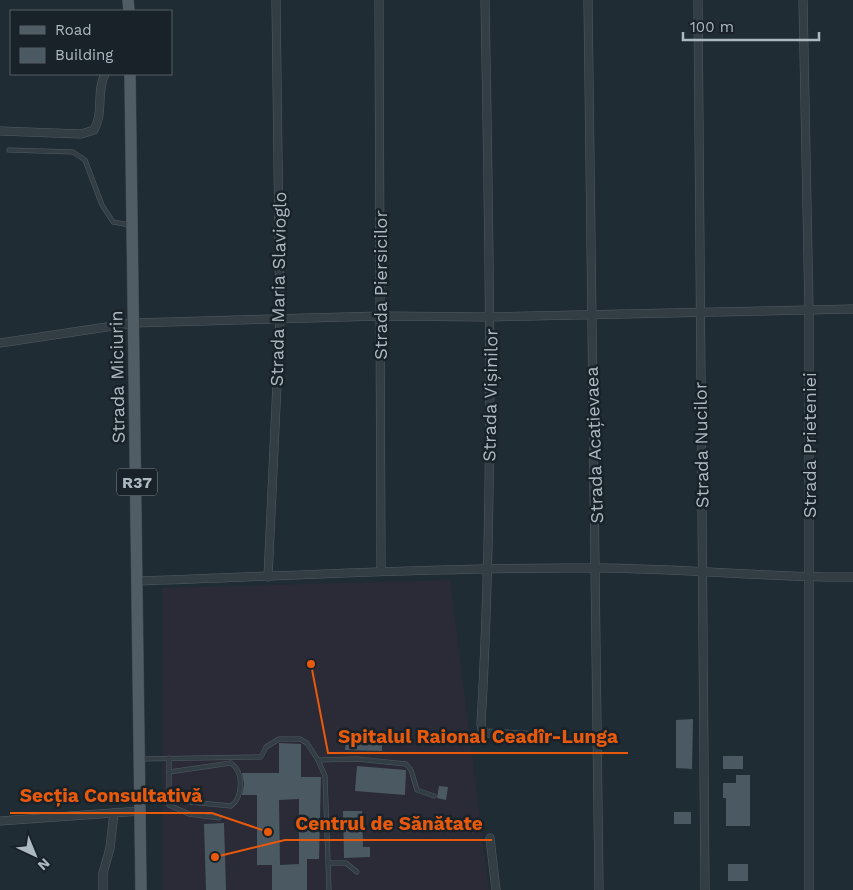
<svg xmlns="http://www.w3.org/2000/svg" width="853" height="890" font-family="'Work Sans',sans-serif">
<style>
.medical{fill:#2a2b36}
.building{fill:#4b5962;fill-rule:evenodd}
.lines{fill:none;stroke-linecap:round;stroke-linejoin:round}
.lane-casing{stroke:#515b62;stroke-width:5}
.street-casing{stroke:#515b62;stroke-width:9}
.primary-casing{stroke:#3d464d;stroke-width:12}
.lane{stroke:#333e44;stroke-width:4}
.street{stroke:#333e44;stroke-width:8}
.primary{stroke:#515d64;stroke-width:11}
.labels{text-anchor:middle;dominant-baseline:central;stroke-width:5;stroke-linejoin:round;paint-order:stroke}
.shield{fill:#192228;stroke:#818c93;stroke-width:1}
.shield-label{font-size:16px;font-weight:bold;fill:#adb9c1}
.street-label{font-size:18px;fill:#adb9c1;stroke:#192228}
.leader{fill:none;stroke:#e8590c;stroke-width:2}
.callout-dot{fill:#e8590c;stroke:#192228;stroke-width:2}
.callout-label{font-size:19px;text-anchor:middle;font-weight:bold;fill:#e8590c;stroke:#192228;stroke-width:5;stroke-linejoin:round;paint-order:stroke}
</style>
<rect width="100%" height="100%" fill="#202c33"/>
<!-- medical -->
<path class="medical" d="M450 580 489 890H163L162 588Z"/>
<!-- building -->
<g class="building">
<path d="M693 719 692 769 676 768V720Z"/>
<path d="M346 741 382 742V751L345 750Z"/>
<path d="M279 743 301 744V777H321L319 859H307V890H272V865H257V795H242L244 784 242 773H279ZM299 799V864L280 865 279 800Z"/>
<rect x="723" y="756" width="20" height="13"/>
<path d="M357 766 406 770 405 795 355 791Z"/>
<path d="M736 775H750V826H726V798H723V783H736Z"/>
<path d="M439 786 448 787 446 800 437 798Z"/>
<path d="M343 811H362L363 847H370V857L344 858Z"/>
<rect x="674" y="812" width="17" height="12"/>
<path d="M224 823 226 890H206L204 824Z"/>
<rect x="728" y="864" width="20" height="17"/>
</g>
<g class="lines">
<defs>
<g id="lane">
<path d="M9 150 73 152 85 160 102 205 113 222 130 225"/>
<path d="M169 758V805L189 814 219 818"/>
<path d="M140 759 261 757 266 747 279 739H300L307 743 318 760 357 759 406 764 411 770 417 790 434 796"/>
<path d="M318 760 325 776 329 890"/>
<path d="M169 800 231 806C243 797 244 772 231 763L169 772"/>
<path d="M329 863H346L357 872"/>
</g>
<g id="street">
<path d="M379 0 381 571"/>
<path d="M485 0C489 241 495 483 481 724L482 730 487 733 541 736"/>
<path d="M588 0C590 297 597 593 599 890"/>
<path d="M698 0 705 890"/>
<path d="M803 0 809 309V890"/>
<path d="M0 131 81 134 94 130C104 113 96 91 105 74"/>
<path d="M0 343 133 323 381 316 490 317 853 309"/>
<path d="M268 577 280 320 276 0"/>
<path d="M139 581C291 576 444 567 596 568 682 568 767 578 853 577"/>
<path d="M0 821 141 811"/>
<path d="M490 838 496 890"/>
<path d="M103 890V873L110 848 114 813"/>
</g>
<g id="primary">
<path d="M128 0 129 11"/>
<path d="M130 74 141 890"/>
</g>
</defs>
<!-- lane casing -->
<use href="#lane" class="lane-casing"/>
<!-- street casing -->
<use href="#street" class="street-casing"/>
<!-- primary casing -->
<use href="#primary" class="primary-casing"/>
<!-- lane -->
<use href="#lane" class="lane"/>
<!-- street -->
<use href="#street" class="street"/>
<!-- primary -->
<use href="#primary" class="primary"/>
</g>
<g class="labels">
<!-- shield labels -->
<rect class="shield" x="117" y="468.5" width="40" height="27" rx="4"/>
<g class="shield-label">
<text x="137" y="482">R37</text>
</g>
<!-- street labels -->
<g class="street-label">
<text transform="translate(380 285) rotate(-90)">Strada Piersicilor</text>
<text transform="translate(278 289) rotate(-89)">Strada Maria Slavioglo</text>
<text transform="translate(117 377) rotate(-91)">Strada Miciurin</text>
<text transform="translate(490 395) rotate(-89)">Strada Vișinilor</text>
<text transform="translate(594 445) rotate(-92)">Strada Acațievaea</text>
<text transform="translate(701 445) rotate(-91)">Strada Nucilor</text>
<text transform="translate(809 445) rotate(-90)">Strada Prieteniei</text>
</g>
</g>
<!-- callouts -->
<path class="leader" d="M311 664L328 753H628M268 832L212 813H10M215 857L285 840H492"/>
<g class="callout-dot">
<circle cx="311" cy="664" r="5"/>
<circle cx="268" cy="832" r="5"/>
<circle cx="215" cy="857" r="5"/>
</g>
<g class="callout-label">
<text x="478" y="743">Spitalul Raional Ceadîr-Lunga</text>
<text x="111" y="802">Secția Consultativă</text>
<text x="389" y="830">Centrul de Sănătate</text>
</g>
<!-- legend -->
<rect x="10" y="10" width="162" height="65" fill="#192228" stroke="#545e65"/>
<rect x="20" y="26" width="25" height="8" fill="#515d64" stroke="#545e65"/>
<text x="55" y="35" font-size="15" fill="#adb9c1">Road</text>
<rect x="20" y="48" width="25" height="15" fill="#4b5962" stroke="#545e65"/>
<text x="55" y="60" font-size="15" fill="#adb9c1">Building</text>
<!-- north arrow -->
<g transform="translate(35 855) rotate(136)" stroke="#192228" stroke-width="4" paint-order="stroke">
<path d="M0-4L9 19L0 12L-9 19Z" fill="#adb9c1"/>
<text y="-8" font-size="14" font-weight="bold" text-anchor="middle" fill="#adb9c1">N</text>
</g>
<!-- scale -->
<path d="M683 32v8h136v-8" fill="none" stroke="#adb9c1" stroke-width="2.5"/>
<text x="690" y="32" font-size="15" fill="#adb9c1" stroke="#192228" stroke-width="4" paint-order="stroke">100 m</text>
</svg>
